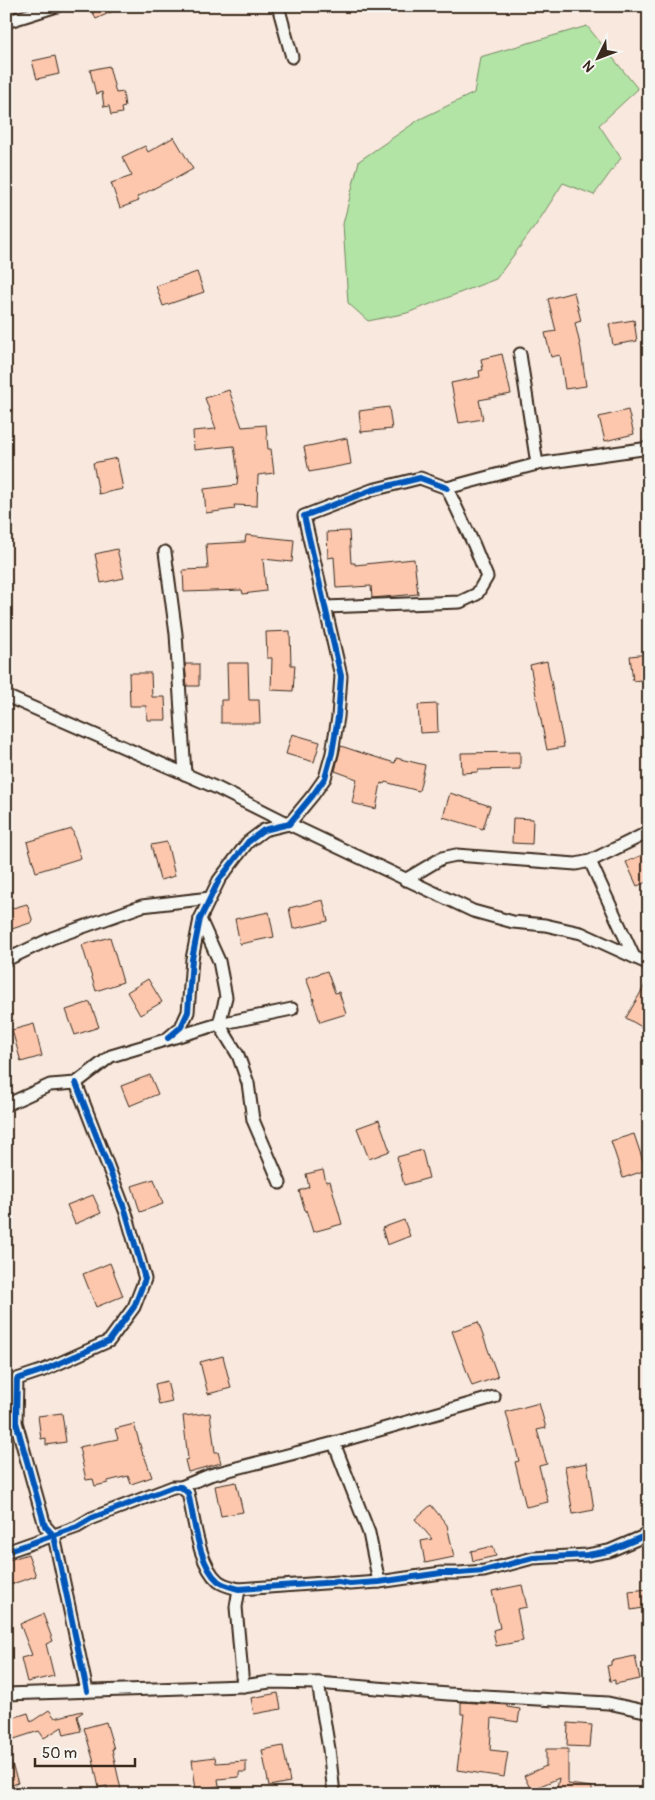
<svg xmlns="http://www.w3.org/2000/svg" width="655" height="1800" font-family="Pangolin,sans-serif">
<style>
.green{fill:#b1e4a5;stroke:#768762}
.building{fill:#fcc7ad;stroke:#3b2a1e}
.lines{fill:none;stroke-linecap:round;stroke-linejoin:round}
.street-casing{stroke:#3b2a1e;stroke-width:15}
.street{stroke:#f6f6f2;stroke-width:11}
.cycleway-casing{stroke:#f6f6f2;stroke-width:9}
.cycleway{stroke:#0057b8;stroke-width:6}
</style>
<rect width="100%" height="100%" fill="#f8e8dd"/>
<filter id="ink" filterUnits="userSpaceOnUse"><feTurbulence type="fractalNoise" baseFrequency=".02" numOctaves="2"/><feDisplacementMap in="SourceGraphic" scale="10" xChannelSelector="R" yChannelSelector="G"/><feConvolveMatrix kernelMatrix="1 2 1 2 8 2 1 2 1" color-interpolation-filters="sRGB"/></filter>
<g filter="url(#ink)">
<!-- green -->
<path class="green" d="M587 26 638 89 599 125 621 158 594 195 563 183 536 225 496 279 407 313 368 321 348 303 343 224 359 161 420 119 474 93 480 57Z"/>
<!-- building -->
<g class="building">
<path d="M90 6H124L96 19Z"/>
<path d="M55 56 59 74 37 79 32 61Z"/>
<path d="M109 66 116 93 123 92 125 107 121 108 122 113 111 115 109 106 104 107 102 92 96 94 90 70Z"/>
<path d="M174 137 193 169 175 179 174 178 137 197 139 201 120 208 111 183 132 176 122 157 145 146 148 152Z"/>
<path d="M197 272 204 292 163 306 156 286Z"/>
<path d="M574 292 581 321 575 323 581 349 586 386 565 389 560 355 551 357 545 333 556 331 548 299Z"/>
<path d="M634 320 637 341 613 345 609 324Z"/>
<path d="M502 354 511 394 479 400 483 419 459 423 451 383 480 377 479 371 483 370 481 359Z"/>
<path d="M229 390 242 427 266 425 268 449H271L274 473 258 475 257 506 234 505 235 509 206 513 204 489 237 485 238 474 234 446 194 450 193 431 216 429 205 398Z"/>
<path d="M389 407 392 429 361 432 359 411Z"/>
<path d="M628 410 634 434 605 441 599 417Z"/>
<path d="M347 438 351 464 309 472 304 447Z"/>
<path d="M117 458 123 489 99 494 93 463Z"/>
<path d="M349 531 351 563H355V565L414 559 418 594 372 598 371 586 336 588 334 557 328 558 327 532Z"/>
<path d="M246 535 294 540 292 562 263 559 266 591 243 594 242 590 184 592 183 570 208 569 206 544 245 542Z"/>
<path d="M117 549 124 578 101 583 95 554Z"/>
<path d="M290 631 291 665H295L293 691 271 690 272 658H267L266 632Z"/>
<path d="M649 654V679L633 681 630 656Z"/>
<path d="M547 661 564 747 547 750 530 665Z"/>
<path d="M227 663H248L249 700H259L260 723H221V700H228Z"/>
<path d="M185 664H199V686H187Z"/>
<path d="M129 673H151L152 697H165L166 720H147L146 706H130Z"/>
<path d="M437 704 438 732 420 733 418 705Z"/>
<path d="M292 734 320 742 314 762 286 754Z"/>
<path d="M341 746 362 753 395 763 396 758 425 765 419 791 385 782 384 784 381 783 376 809 352 803 357 779 335 771Z"/>
<path d="M520 752V769L478 770V772L462 773 461 753Z"/>
<path d="M450 793 490 806 483 829 443 817Z"/>
<path d="M513 818 533 819 532 844 512 843Z"/>
<path d="M72 829 81 858 36 872 27 842Z"/>
<path d="M167 842 175 876 160 880 151 845Z"/>
<path d="M649 852V881L637 886 626 862Z"/>
<path d="M323 900 328 921 293 929 289 908Z"/>
<path d="M27 904 33 922 6 931V910Z"/>
<path d="M269 912 274 937 240 944 235 919Z"/>
<path d="M110 937 123 982 96 991 82 945Z"/>
<path d="M327 971 335 993 339 992 346 1014 320 1022 313 1000H314L306 978Z"/>
<path d="M649 978V1031L626 1018Z"/>
<path d="M148 979 162 1002 140 1015 127 992Z"/>
<path d="M90 1002 99 1027 75 1035 66 1010Z"/>
<path d="M34 1024 42 1056 21 1062 12 1030Z"/>
<path d="M150 1075 158 1094 129 1106 121 1086Z"/>
<path d="M379 1120 390 1151 369 1159 357 1128Z"/>
<path d="M634 1134 646 1170 623 1178 611 1141Z"/>
<path d="M422 1150 429 1178 404 1185 397 1157Z"/>
<path d="M323 1170 326 1182 330 1181 342 1224 313 1232 306 1210H305L299 1191 309 1187 306 1174Z"/>
<path d="M154 1179 163 1204 140 1212 132 1186Z"/>
<path d="M93 1195 101 1213 75 1224 67 1205Z"/>
<path d="M404 1220 410 1236 387 1245 382 1228Z"/>
<path d="M110 1263 123 1296 96 1307 83 1274Z"/>
<path d="M478 1322 498 1377 472 1386 452 1331Z"/>
<path d="M223 1356 231 1388 208 1394 200 1362Z"/>
<path d="M167 1381 172 1402 159 1405 155 1384Z"/>
<path d="M539 1403 546 1428 537 1430 547 1464 539 1466 548 1502 526 1507 515 1462 519 1461 506 1412Z"/>
<path d="M62 1413 66 1442 46 1445V1438L41 1439 38 1416Z"/>
<path d="M210 1413 215 1452H218L221 1463 188 1472 185 1460 188 1459 183 1416Z"/>
<path d="M134 1424 143 1455H144L152 1477 131 1484 128 1476 108 1481V1483L95 1486 93 1479 86 1480 79 1447 118 1439 115 1429Z"/>
<path d="M587 1463 594 1510 573 1514 565 1467Z"/>
<path d="M236 1482 243 1512 221 1516 215 1486Z"/>
<path d="M431 1505 447 1525 454 1557 425 1563 421 1541 432 1539 415 1519Z"/>
<path d="M493 1546 496 1556 473 1561 471 1551Z"/>
<path d="M28 1554 36 1576 6 1586V1561Z"/>
<path d="M522 1585 527 1607 517 1609 523 1641 496 1646 493 1630 500 1628 492 1591Z"/>
<path d="M649 1589V1607L631 1610 629 1591Z"/>
<path d="M43 1614 53 1641 46 1644 54 1676 27 1682 21 1658 32 1655 20 1624Z"/>
<path d="M635 1656 640 1679 615 1684V1680L610 1681 607 1666 611 1665V1661Z"/>
<path d="M278 1693 281 1709 254 1714 251 1698Z"/>
<path d="M461 1702 507 1705V1707L520 1709 518 1722 492 1718 490 1750 508 1752 504 1777 457 1770 464 1714H461Z"/>
<path d="M49 1710 55 1718 82 1711 83 1712 77 1716 81 1731 64 1735 62 1727 44 1738 39 1731 11 1740 9 1737 11 1736 6 1720 28 1713 31 1722Z"/>
<path d="M106 1722 114 1749H112L122 1794H107V1786L99 1788 93 1759 84 1728Z"/>
<path d="M568 1723 592 1725 590 1747 567 1746Z"/>
<path d="M283 1746 290 1782 269 1786 262 1750Z"/>
<path d="M546 1749H568V1784L592 1787V1794H556L559 1778 531 1790 524 1776 546 1766Z"/>
<path d="M6 1755H9L18 1783 6 1787Z"/>
<path d="M215 1757 216 1763 246 1761V1772H239V1777L218 1779 219 1786 196 1790 192 1760Z"/>
</g>
<g class="lines">
<defs>
<g id="street">
<path d="M278 6 292 57"/>
<path d="M6 22 57 6"/>
<path d="M520 354 537 464"/>
<path d="M165 552 176 634 185 774"/>
<path d="M325 607 460 602 477 594 487 577 474 545 447 488 537 464 649 448"/>
<path d="M6 696 217 788 289 824 473 911 513 922 545 925 581 933 649 964"/>
<path d="M590 861 634 957"/>
<path d="M405 880 442 858 456 855 576 864 590 861 649 832"/>
<path d="M6 960 52 938 142 906 210 898"/>
<path d="M168 1038 181 1027 188 1012 192 959 200 919 219 880 248 842 264 830 289 824 313 795 325 778 332 753 338 717 341 676 304 516 372 490 420 478 447 488"/>
<path d="M76 1083 126 1213 145 1279 134 1307 109 1341 44 1370 17 1379 16 1422 45 1526 54 1536 87 1691"/>
<path d="M6 1105 50 1085 76 1083 111 1056 219 1024 226 997 219 961 200 919"/>
<path d="M280 1183 253 1120 248 1083 238 1055 219 1024 292 1009"/>
<path d="M334 1443 369 1533 379 1582"/>
<path d="M181 1487 210 1475 334 1443 494 1397"/>
<path d="M6 1552 77 1527 92 1518 173 1487H181L188 1493C194 1517 198 1564 218 1581 224 1586 232 1587 239 1589L338 1582 350 1584 379 1582 441 1573H459L484 1571 533 1558 587 1555 609 1551 649 1534"/>
<path d="M239 1589 236 1607 243 1686"/>
<path d="M318 1683 329 1749 334 1794"/>
<path d="M6 1694 243 1686 270 1682 318 1683 448 1694 608 1703 649 1712"/>
</g>
</defs>
<!-- street casing -->
<use href="#street" class="street-casing"/>
<!-- street -->
<use href="#street" class="street"/>
<defs>
<g id="cycleway">
<path d="M168 1038 181 1027 188 1012 192 959 200 919 219 880 248 842 264 830 289 824 313 795 325 778 332 753 338 717 341 676 304 516 372 490 420 478 447 488"/>
<path d="M76 1083 126 1213 145 1279 134 1307 109 1341 44 1370 17 1379 16 1422 45 1526 54 1536 87 1691"/>
<path d="M6 1552 77 1527 92 1518 173 1487H181L188 1493C194 1517 198 1564 218 1581 224 1586 232 1587 239 1589L338 1582 350 1584 379 1582 441 1573H459L484 1571 533 1558 587 1555 609 1551 649 1534"/>
</g>
</defs>
<!-- cycleway casing -->
<use href="#cycleway" class="cycleway-casing"/>
<!-- cycleway -->
<use href="#cycleway" class="cycleway"/>
</g>
</g>
<!-- margin -->
<rect width="655" height="1800" fill="none" stroke="#f6f6f2" stroke-width="25"/>
<rect x="12" y="12" width="630" height="1775" fill="none" stroke="#3b2a1e" stroke-width="2" filter="url(#ink)"/>
<!-- north arrow -->
<g transform="translate(598 58) rotate(228)" stroke="#f6f6f2" stroke-width="4" paint-order="stroke">
<path d="M0-4L9 19L0 12L-9 19Z" fill="#3b2a1e"/>
<text y="-8" font-size="14" font-weight="bold" text-anchor="middle" fill="#3b2a1e">N</text>
</g>
<!-- scale -->
<path d="M35 1758v8h100v-8" fill="none" stroke="#3b2a1e" stroke-width="2.5"/>
<text x="42" y="1758" font-size="15" fill="#3b2a1e" stroke="#f6f6f2" stroke-width="4" paint-order="stroke">50 m</text>
</svg>
